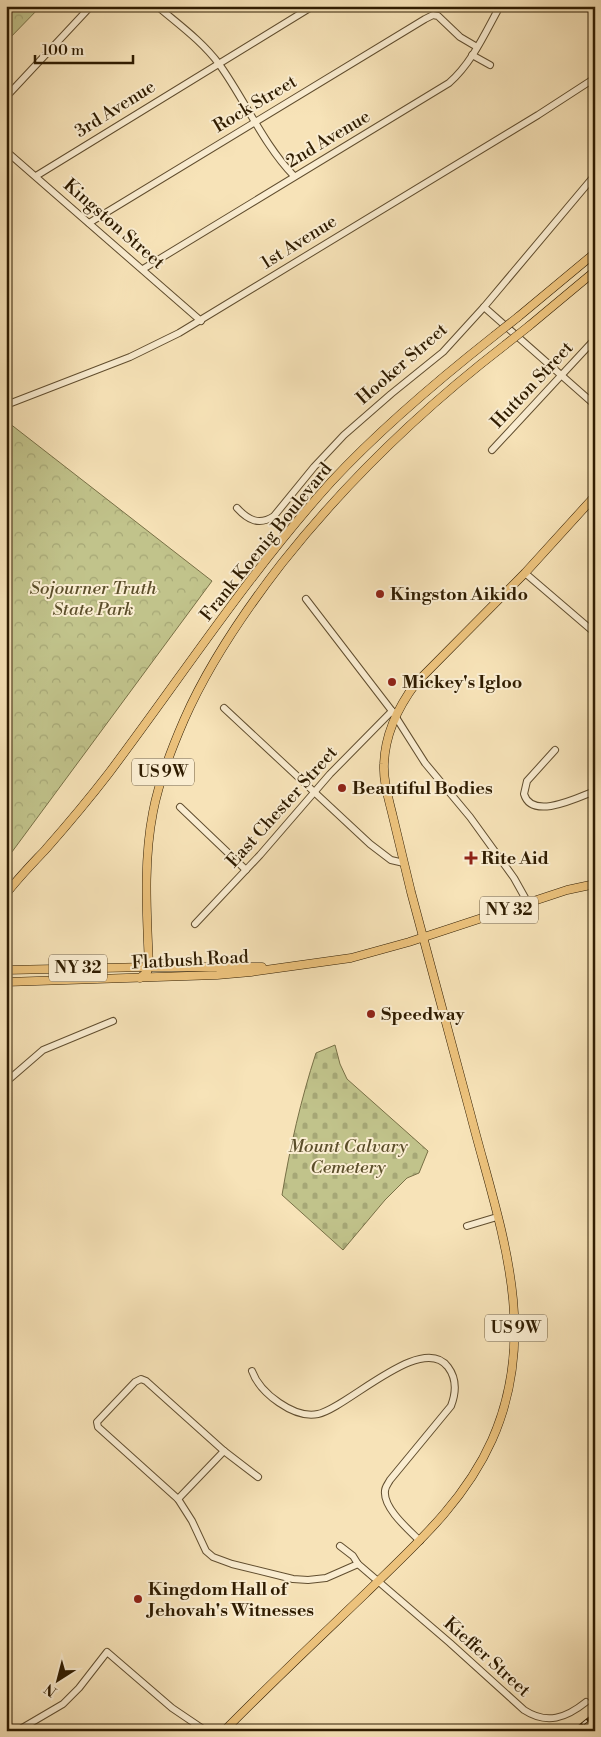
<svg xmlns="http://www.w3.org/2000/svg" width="601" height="1737" font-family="'Libre Bodoni',serif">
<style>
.cemetery{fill:url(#cemetery-stones);stroke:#787046}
.park{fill:url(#park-crowns);stroke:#787046}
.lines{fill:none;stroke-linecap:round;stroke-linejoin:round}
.minor-casing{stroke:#614e2f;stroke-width:8}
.major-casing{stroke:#2f1c01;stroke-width:9}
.minor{stroke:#faedd1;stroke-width:6}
.major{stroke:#ecc27c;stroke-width:8}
.rail-casing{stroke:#2f1c01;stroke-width:4}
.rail{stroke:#faedd1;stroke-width:2;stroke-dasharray:5.5;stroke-linecap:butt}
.major-bridge-casing{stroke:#2f1c01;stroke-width:9;stroke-linecap:butt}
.major-bridge{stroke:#ecc27c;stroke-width:8}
.poi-dot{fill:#8f2418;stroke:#faedd1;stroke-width:2}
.labels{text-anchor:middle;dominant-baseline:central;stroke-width:4;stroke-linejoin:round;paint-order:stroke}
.shield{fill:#faedd1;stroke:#6c5b3f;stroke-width:1}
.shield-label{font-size:16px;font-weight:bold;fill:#2f1c01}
.street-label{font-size:18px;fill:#2f1c01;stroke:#faedd1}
.park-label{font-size:18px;font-style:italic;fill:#5b4e2a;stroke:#faedd1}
.poi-label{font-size:18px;font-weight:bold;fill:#2f1c01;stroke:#faedd1;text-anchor:start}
</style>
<defs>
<pattern id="cemetery-stones" width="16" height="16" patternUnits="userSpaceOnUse" patternTransform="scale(1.25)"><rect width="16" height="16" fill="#c1c38b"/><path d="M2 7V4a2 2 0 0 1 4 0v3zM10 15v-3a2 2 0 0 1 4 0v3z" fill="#a6a776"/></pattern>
<pattern id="park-crowns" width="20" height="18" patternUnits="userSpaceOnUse" patternTransform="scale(1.25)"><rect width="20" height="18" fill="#c1c38b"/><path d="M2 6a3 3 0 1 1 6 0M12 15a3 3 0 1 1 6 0" fill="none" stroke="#a6a776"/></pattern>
</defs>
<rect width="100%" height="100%" fill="#f7e3b8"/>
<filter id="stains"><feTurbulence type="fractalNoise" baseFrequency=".004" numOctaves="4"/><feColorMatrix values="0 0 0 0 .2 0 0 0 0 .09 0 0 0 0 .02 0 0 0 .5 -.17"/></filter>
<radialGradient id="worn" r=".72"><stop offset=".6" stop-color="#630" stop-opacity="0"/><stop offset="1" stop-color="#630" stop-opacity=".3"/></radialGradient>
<!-- cemetery -->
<path class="cemetery" d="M335 1045 340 1064 347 1079 428 1151 419 1173 407 1178 385 1200 343 1250 282 1195C290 1147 301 1099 316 1053Z"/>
<!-- park -->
<g class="park">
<path d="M6 6H41L6 42Z"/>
<path d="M9 423 212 581 6 860V424Z"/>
</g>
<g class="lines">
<defs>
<g id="minor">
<path d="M157 6C178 24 202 41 219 64 245 100 263 144 294 176"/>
<path d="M472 55 490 65"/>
<path d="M6 97 91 6"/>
<path d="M6 151 201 321"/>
<path d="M36 176 313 6"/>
<path d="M89 223 425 19 433 15 438 16 460 37 477 47"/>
<path d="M143 269 449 83C472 63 485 33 500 6"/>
<path d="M484 307 595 405"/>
<path d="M6 405 130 357 179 333 538 115 595 78"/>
<path d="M492 450 595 339"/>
<path d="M237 508C248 520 259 526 274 516L314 467 344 435 391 394 443 352 484 307 595 175"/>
<path d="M525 573 595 633"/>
<path d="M306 599 392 711 425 763 470 817 514 878 528 903"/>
<path d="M224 708 370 844 391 860 404 863"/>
<path d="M555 750 527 781 524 794C532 821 579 797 595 791"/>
<path d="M180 807 246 870"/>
<path d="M195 924 260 855 330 774 392 711"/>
<path d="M6 1082 43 1050 113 1021"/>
<path d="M467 1226 497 1217"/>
<path d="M252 1371C260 1393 294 1419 318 1414 347 1408 422 1332 448 1367 457 1379 456 1393 451 1406L390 1480C388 1484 385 1487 385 1491 383 1508 409 1530 420 1541"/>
<path d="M258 1477 224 1451 146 1381 141 1379 135 1382 97 1422 98 1427 178 1499 192 1521 206 1551 213 1557 232 1564 293 1579 308 1580 326 1578 358 1564"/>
<path d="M178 1499 224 1451"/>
<path d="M340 1546 353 1556 358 1564 450 1643 524 1710C547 1725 566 1718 586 1702"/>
<path d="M17 1731 63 1704 79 1688 107 1652 172 1708 206 1731"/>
</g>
<g id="major">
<path d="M518 317 595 253"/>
<path d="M529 326 595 271"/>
<path d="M6 894C18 878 32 864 46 849 68 824 89 799 109 773 182 676 249 573 331 482 381 428 437 381 494 336"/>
<path d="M6 970 149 967H262"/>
<path d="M140 978 147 972 149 967C147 915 143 863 153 812 159 780 171 750 184 720 209 663 244 612 282 563 347 481 422 409 505 345"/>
<path d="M6 982 217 975 251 972 351 958 409 942 567 890 595 884"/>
<path d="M224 1731C270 1684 317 1640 365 1594 413 1547 464 1503 492 1440 541 1330 499 1225 471 1116 451 1041 431 967 411 892 405 867 399 842 393 817 389 800 383 782 384 764 385 734 398 707 416 683L525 573 595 496"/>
</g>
</defs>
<!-- minor casing -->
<use href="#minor" class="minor-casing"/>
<!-- major casing -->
<use href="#major" class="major-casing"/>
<!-- minor -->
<use href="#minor" class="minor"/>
<!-- major -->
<use href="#major" class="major"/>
<defs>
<path id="rail" d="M574 1731 595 1714"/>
</defs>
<!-- rail casing -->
<use href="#rail" class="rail-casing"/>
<!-- rail -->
<use href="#rail" class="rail"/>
<defs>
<g id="major-bridge">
<path d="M494 336 518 317"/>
<path d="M505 345 529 326"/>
</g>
</defs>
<!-- major-bridge casing -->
<use href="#major-bridge" class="major-bridge-casing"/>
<!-- major-bridge -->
<use href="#major-bridge" class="major-bridge"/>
</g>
<!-- markers -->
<g class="poi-dot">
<circle cx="380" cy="594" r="5"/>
<circle cx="392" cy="682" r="5"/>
<circle cx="342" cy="788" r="5"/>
<path d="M468.5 850.5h5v5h5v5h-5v5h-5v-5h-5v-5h5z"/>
<circle cx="371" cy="1014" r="5"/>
<circle cx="138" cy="1599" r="5"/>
</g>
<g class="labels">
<!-- shield labels -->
<g class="shield">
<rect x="132" y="758.5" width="62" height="27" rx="4"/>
<rect x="480" y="896.5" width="58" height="27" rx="4"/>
<rect x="49" y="954.5" width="58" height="27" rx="4"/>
<rect x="485" y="1314.5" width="62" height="27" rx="4"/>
</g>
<g class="shield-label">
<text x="163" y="772">US 9W</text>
<text x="509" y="910">NY 32</text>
<text x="78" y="968">NY 32</text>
<text x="516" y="1328">US 9W</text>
</g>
<!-- street labels -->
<g class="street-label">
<text transform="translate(255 104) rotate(-31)">Rock Street</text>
<text transform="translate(115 109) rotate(-32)">3rd Avenue</text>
<text transform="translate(328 139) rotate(-31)">2nd Avenue</text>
<text transform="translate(114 224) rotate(41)">Kingston Street</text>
<text transform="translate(299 242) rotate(-32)">1st Avenue</text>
<text transform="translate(402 364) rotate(-41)">Hooker Street</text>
<text transform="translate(532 385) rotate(-47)">Hutton Street</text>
<text transform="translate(266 542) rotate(-51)">Frank Koenig Boulevard</text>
<text transform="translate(282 807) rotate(-48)">East Chester Street</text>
<text transform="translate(190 960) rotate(-3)">Flatbush Road</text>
<text transform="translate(487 1657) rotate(42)">Kieffer Street</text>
</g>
<!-- park labels -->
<g class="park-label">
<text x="93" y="588">Sojourner Truth<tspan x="93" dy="21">State Park</tspan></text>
<text x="348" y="1146">Mount Calvary<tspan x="348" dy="21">Cemetery</tspan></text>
</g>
<!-- poi labels -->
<g class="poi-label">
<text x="390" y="594">Kingston Aikido</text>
<text x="402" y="682">Mickey's Igloo</text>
<text x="352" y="788">Beautiful Bodies</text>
<text x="481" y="858">Rite Aid</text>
<text x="381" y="1014">Speedway</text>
<text x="148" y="1589">Kingdom Hall of<tspan x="148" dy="21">Jehovah's Witnesses</tspan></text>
</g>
</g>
<!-- margin -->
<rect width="601" height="1737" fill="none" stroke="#f7e3b8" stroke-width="25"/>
<rect x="8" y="8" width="586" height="1722" fill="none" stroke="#2f1c01" stroke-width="2.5"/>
<rect x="12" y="12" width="576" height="1712" fill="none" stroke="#2f1c01"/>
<!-- north arrow -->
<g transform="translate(58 1680) rotate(216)" stroke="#faedd1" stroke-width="4" paint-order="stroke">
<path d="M0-4L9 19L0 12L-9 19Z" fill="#2f1c01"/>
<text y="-8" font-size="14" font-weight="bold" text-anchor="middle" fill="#2f1c01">N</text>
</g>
<!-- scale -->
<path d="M35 55v8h98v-8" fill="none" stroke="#2f1c01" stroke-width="2.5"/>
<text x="42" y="55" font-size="15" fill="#2f1c01" stroke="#faedd1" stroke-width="4" paint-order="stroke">100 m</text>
<rect width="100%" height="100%" filter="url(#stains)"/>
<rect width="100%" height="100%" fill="url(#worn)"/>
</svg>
